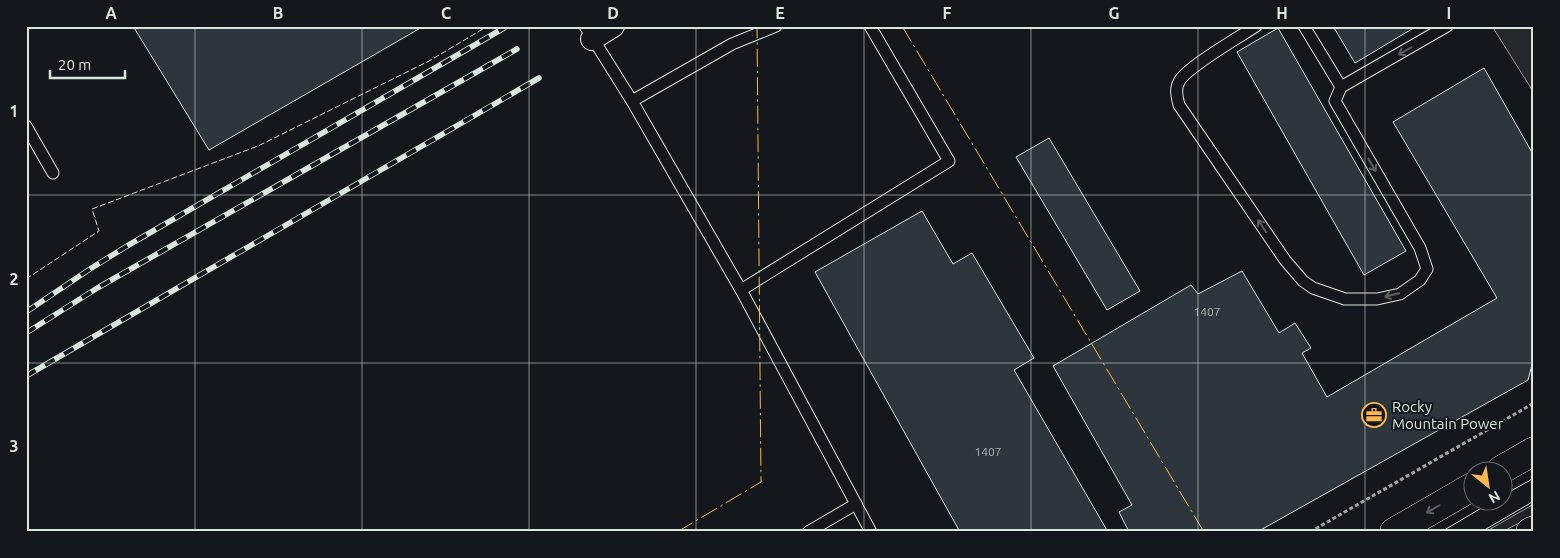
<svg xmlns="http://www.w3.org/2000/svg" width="1560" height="558" font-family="Ubuntu,sans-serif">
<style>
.green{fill:#202428;stroke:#939e99}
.parking{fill:#24282b;stroke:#939e99}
.building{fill:#2c363c;stroke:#d8e6dc}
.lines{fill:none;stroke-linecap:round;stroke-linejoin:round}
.lane-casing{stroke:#d8e6dc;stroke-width:13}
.street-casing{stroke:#d8e6dc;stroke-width:24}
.secondary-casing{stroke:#d8e6dc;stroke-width:29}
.path{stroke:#9da8a2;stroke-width:3;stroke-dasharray:4 2.5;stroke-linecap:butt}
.lane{stroke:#14181c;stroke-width:11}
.street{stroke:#14181c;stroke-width:22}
.secondary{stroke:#14181c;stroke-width:28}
.tram{stroke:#d8e6dc;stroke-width:1}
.rail-casing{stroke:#d8e6dc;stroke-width:5.5}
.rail{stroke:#14181c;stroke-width:4;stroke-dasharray:11;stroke-linecap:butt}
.fence{stroke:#d8e6dc;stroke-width:1;stroke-dasharray:6 2.5;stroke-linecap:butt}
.power{stroke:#ffb74d;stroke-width:1;stroke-dasharray:18 4 2.5 4;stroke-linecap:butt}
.oneway{stroke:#59605f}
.grid{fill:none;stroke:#d8e6dc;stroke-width:1;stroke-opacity:0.55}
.labels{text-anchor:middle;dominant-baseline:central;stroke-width:4;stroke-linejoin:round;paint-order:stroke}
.number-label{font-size:12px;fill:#adbab4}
.poi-label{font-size:15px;fill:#d8e6dc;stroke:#14181c;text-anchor:start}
.neatline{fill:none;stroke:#d8e6dc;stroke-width:2}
.grid-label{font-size:16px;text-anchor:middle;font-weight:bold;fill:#d8e6dc}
</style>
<rect width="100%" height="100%" fill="#14181c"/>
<!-- green -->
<path class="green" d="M1534 504V515L1502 532H1485Z"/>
<!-- parking -->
<path class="parking" d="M1492 26H1534V93Z"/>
<!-- building -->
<g class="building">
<path d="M133 26H424L209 150Z"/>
<path d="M1333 26H1417L1355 63Z"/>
<path d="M1278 28 1406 251 1364 275 1237 52Z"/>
<path d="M1484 68 1534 156V357L1528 380 1257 532H1129L1119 512 1132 505 1053 366 1191 285 1198 294 1242 271 1279 333 1295 323 1311 348 1302 353 1327 397 1497 298 1393 122Z"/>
<path d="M1049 138 1140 291 1107 310 1016 157Z"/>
<path d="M922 211 953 264 972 253 1034 358 1014 370 1108 532H960L815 272Z"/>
</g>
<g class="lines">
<defs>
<g id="lane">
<path d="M585 26 632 101 741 290 871 532"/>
<path d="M1256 26C1241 36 1185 68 1179 82 1175 89 1177 97 1179 105L1285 260 1303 281 1313 288 1345 299H1377L1400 294 1420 280 1427 269 1420 248 1335 101 1341 87 1447 26"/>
<path d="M1304 26 1341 87"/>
<path d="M632 101 732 44 776 26"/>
<path d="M26 126 53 173"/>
<path d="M741 290 949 161 870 26"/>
<path d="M808 532 856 504"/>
</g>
<path id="street" d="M592 39 613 26"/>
<g id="secondary">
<path d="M1501 470 1534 451"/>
<path d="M1394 532 1472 487"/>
<path d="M1530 532 1534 530"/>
</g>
</defs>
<!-- lane casing -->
<use href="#lane" class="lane-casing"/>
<!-- street casing -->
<use href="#street" class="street-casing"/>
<!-- secondary casing -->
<use href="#secondary" class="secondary-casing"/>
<!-- path -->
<path class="path" d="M1310 532 1534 403"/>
<!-- lane -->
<use href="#lane" class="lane"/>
<!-- street -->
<use href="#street" class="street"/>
<!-- secondary -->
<use href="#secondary" class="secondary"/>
<!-- tram -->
<g class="tram">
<path d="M1502 496 1534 478"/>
<path d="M1441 532 1495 500"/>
<path d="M1481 532 1534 501"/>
</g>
<defs>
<g id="rail">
<path d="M26 312 90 269 127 246 504 28"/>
<path d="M26 333 99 287 517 49"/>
<path d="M26 376 539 78"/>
</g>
</defs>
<!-- rail casing -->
<use href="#rail" class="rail-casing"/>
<!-- rail -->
<use href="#rail" class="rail"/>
<!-- fence -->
<path class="fence" d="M26 279 99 231 92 209 258 146 429 61 488 26"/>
<!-- power -->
<g class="power">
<path d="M902 26 1204 532"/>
<path d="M677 532 761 482 757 26"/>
</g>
</g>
<!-- one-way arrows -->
<defs><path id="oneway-shaft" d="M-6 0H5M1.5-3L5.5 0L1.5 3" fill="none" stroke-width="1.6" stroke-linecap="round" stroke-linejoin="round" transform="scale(1.25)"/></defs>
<g class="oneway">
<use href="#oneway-shaft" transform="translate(1405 51) rotate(150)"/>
<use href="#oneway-shaft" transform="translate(1372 165) rotate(60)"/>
<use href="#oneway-shaft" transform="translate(1262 226) rotate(-124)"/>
<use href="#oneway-shaft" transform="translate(1392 295) rotate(166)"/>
<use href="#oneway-shaft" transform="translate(1433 509) rotate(150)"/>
</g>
<!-- grid -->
<path class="grid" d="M195 26V532M362 26V532M529 26V532M696 26V532M864 26V532M1031 26V532M1198 26V532M1365 26V532M26 195H1534M26 363H1534"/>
<!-- icons -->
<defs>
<symbol id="office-ring" viewBox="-11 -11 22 22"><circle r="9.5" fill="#14181c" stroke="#ffb74d" stroke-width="1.5"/><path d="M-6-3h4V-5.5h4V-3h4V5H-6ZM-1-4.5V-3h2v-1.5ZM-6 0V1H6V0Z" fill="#ffb74d"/></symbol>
</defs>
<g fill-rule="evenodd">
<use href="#office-ring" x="1360" y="401" width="28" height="28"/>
</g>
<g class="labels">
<!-- number labels -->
<g class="number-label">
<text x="1207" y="311">1407</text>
<text x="988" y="451">1407</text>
</g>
<!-- poi labels -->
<g class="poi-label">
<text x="1392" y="406">Rocky<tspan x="1392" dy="17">Mountain Power</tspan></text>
</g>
</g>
<!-- border -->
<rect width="1560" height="558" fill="none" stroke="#14181c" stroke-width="55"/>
<!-- north arrow -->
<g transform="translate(1488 486) rotate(150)"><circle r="24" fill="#14181c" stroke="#626a69"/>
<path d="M0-4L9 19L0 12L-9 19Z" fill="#ffb74d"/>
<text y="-8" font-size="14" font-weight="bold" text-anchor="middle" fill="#d8e6dc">N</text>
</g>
<!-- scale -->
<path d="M50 70v8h75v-8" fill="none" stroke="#d8e6dc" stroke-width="2.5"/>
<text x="58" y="70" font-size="15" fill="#d8e6dc" stroke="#14181c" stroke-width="4" paint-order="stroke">20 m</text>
<rect x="28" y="28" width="1504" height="502" class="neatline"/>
<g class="grid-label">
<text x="111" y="19">A</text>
<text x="278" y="19">B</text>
<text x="446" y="19">C</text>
<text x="613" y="19">D</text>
<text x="780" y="19">E</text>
<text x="947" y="19">F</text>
<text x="1114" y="19">G</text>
<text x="1282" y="19">H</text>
<text x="1449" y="19">I</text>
<text x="14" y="117">1</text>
<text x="14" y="285">2</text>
<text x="14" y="452">3</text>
</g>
</svg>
